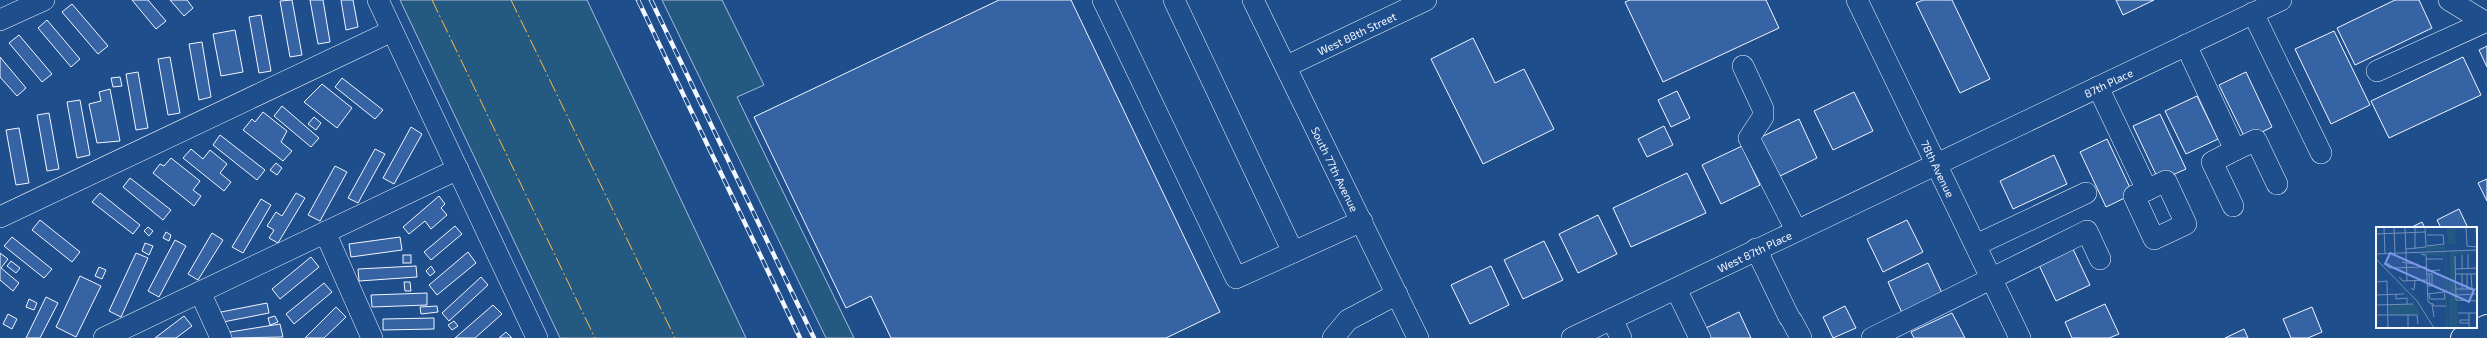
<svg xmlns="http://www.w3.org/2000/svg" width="2487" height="338" font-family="'Exo 2',sans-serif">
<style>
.green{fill:#245a82;stroke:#a8bbd7}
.building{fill:#3563a3;stroke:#f2f6ff}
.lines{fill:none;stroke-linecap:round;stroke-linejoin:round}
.minor-casing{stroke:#f2f6ff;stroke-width:22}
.major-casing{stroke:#f2f6ff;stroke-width:24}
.minor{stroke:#1f4e8c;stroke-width:21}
.major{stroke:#1f4e8c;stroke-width:22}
.rail-casing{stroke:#f2f6ff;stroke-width:4.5}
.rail{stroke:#1f4e8c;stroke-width:3;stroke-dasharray:9;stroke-linecap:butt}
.power{stroke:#ffb74d;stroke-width:1;stroke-dasharray:14 3 2 3;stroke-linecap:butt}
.labels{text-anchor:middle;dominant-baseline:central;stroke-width:3;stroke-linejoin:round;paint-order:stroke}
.street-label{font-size:11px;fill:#f2f6ff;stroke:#1f4e8c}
.inset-road{fill:none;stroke:#7391ba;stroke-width:1}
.view{fill:#7d9aea;fill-opacity:0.15;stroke:#7d9aea;stroke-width:2}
.inset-edge{fill:none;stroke:#f2f6ff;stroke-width:2}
</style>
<rect width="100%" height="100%" fill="#1f4e8c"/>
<!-- green -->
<g class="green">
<path d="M400 0H587L746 338H560Z"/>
<path d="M662 0H722L764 85 737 97 854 338H826Z"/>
</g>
<!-- building -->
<g class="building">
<path d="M132 0H148L166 21 156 29Z"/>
<path d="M170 0H187L193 8 184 16Z"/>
<path d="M292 0 302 55 290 57 280 1Z"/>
<path d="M310 0H323L330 42 318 44Z"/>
<path d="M341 0H353L358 27 346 30Z"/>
<path d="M999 0H1071L1220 312 1166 338H891L871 296 846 308 754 117Z"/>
<path d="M1630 0H1766L1779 28 1663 82 1625 2Z"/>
<path d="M1923 0H1952L1990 79 1960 93 1916 3Z"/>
<path d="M2116 0H2154L2123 15Z"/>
<path d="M2395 0H2419L2432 28 2355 65 2337 28Z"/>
<path d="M72 4 108 46 98 54 62 12Z"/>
<path d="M261 15 271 71 259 73 249 17Z"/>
<path d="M47 20 80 59 71 67 38 28Z"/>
<path d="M235 30 243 72 221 76 213 34Z"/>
<path d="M2334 31 2370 105 2331 124 2295 49Z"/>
<path d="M19 35 52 74 42 82 9 43Z"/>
<path d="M1473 38 1495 83 1524 69 1554 129 1483 164 1431 59Z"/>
<path d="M202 42 211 97 199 100 189 44Z"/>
<path d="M2487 46V67L2479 50Z"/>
<path d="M0 57 26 88 17 96 0 77Z"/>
<path d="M170 57 180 113 168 115 158 59Z"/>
<path d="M2463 57 2481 95 2389 138 2371 101Z"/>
<path d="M138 72 148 128 136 130 126 74Z"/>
<path d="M2246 72 2272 127 2246 140 2219 85Z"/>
<path d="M120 77 122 86 113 87 111 78Z"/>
<path d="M342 78 383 110 375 119 335 87Z"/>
<path d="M322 84 352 108 337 128 304 102Z"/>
<path d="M110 89 120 141 97 143 89 104 101 101 99 92Z"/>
<path d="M1677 91 1690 118 1671 127 1658 100Z"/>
<path d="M1854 92 1873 131 1833 150 1814 111Z"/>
<path d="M2197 96 2218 139 2186 154 2165 111Z"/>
<path d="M80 100 90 155 77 158 67 102Z"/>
<path d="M282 106 319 138 311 147 274 116Z"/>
<path d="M263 112 287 131 281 142 292 151 283 161 243 130 252 119 255 122Z"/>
<path d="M49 113 59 169 47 171 37 115Z"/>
<path d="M2160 114 2186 169 2159 181 2133 126Z"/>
<path d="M314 117 321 123 316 130 308 124Z"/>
<path d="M1799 119 1817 158 1778 177 1759 138Z"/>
<path d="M1664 126 1673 145 1647 157 1638 139Z"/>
<path d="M411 127 422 134 394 184 383 178Z"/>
<path d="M19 128 29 183 16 185 6 130Z"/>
<path d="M220 135 265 170 257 180 213 145Z"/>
<path d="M2107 139 2133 194 2106 207 2080 152Z"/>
<path d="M1742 146 1760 185 1721 204 1702 165Z"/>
<path d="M191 149 203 159 210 150 227 164 220 173 231 182 224 191 183 158Z"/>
<path d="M375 149 385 154 358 203 348 198Z"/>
<path d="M2054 155 2067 184 2013 209 2000 181Z"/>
<path d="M171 158 200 181 193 190 201 196 194 206 153 173 160 164 164 166Z"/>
<path d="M276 163 282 168 277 175 270 170Z"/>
<path d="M335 166 347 172 320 221 308 215Z"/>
<path d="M1687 173 1706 213 1631 247 1613 208Z"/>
<path d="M130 178 171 210 163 220 123 187Z"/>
<path d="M2487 179V201L2478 183Z"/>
<path d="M100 193 140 225 133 234 92 202Z"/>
<path d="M296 193 305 198 278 243 269 238 274 230 267 226 276 212 282 216Z"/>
<path d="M439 196 445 204 441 208 447 215 431 229 425 221 409 234 403 227Z"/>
<path d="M261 199 271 205 243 253 232 247Z"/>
<path d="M2459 209 2468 228H2441L2437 220Z"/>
<path d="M1598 215 1617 254 1578 273 1559 234Z"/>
<path d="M40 220 80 252 72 262 32 230Z"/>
<path d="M1907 220 1923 252 1883 272 1867 239Z"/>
<path d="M2422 222 2425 228H2410Z"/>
<path d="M455 226 462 234 431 260 424 252Z"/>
<path d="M148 227 153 231 149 236 144 231Z"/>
<path d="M166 232 171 235 169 241 163 238Z"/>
<path d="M212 233 223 240 198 280 188 274Z"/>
<path d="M12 237 52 269 44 278 4 246Z"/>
<path d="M400 237 402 250 351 257 349 244Z"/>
<path d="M175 240 186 246 159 297 148 291Z"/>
<path d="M1544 241 1563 280 1523 299 1504 260Z"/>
<path d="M145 243 153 246 149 255 142 251Z"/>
<path d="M2072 247 2090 285 2056 301 2038 263Z"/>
<path d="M468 252 476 263 437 295 429 285Z"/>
<path d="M0 253 8 259 1 268 19 283 13 291 0 280Z"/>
<path d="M136 253 148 258 121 317 109 311Z"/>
<rect x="403" y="255" width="8" height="8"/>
<path d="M311 257 319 267 280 299 272 289Z"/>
<path d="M11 261 20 268 16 273 7 266Z"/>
<path d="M1928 263 1943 295 1903 315 1888 282Z"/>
<path d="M416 266 417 277 359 281 358 269Z"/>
<path d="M431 266 435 272 430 276 426 271Z"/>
<path d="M1491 266 1509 305 1470 324 1451 285Z"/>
<path d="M99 267 106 270 102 279 95 276Z"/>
<path d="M80 276 101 286 76 337 56 327Z"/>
<path d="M481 277 488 285 449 321 442 313Z"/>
<path d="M404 282H410L411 291H405Z"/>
<path d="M324 283 332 292 294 324 286 314Z"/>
<path d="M427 293V305L372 307 371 295Z"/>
<path d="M46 297 58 303 40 338H26Z"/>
<path d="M29 299 37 303 34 310 26 307Z"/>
<path d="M267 303 269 313 223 322 221 312Z"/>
<path d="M2105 304 2119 334 2109 338H2072L2065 322Z"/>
<path d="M493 305 502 314 475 338H455Z"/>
<path d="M437 306 438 312 421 314 420 307Z"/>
<path d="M1845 306 1856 328 1833 338 1823 317Z"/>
<path d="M336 307 346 317 324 338H305Z"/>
<path d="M2312 307 2322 332 2308 338H2291L2283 319Z"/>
<path d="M1739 312 1751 338H1711L1706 328Z"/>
<path d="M1952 313 1965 338H1914L1911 332Z"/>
<path d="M8 314 17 319 12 329 3 324Z"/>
<path d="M184 316 192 326 176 338H155Z"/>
<path d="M275 316 278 322 270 325 268 318Z"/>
<path d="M434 318V329L383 330V319Z"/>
<path d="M454 321 458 326 452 330 448 325Z"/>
<path d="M280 324 283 337 231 338 230 332Z"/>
<path d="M2244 329 2248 338H2225Z"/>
<path d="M506 332 512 338H499Z"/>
</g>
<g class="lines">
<defs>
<g id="minor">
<path d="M378 0 537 338"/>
<path d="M1103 0 1236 278 1362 221"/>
<path d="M1174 0 1293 252"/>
<path id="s1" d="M1253 0 1418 338"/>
<path id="s2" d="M1857 0 2020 338"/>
<path d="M2253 13 2321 153"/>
<path d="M0 20 44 0"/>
<path d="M2186 45 2235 150 2256 140 2277 184"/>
<path id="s3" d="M1287 66 1426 0"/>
<path d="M1743 66 1763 109V117L1749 138 1796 230"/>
<path d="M2377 71 2485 22 2449 0"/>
<path d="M2098 87 2147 190"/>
<path d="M2166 181 2186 224 2154 239 2134 196Z"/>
<path d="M2233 206 2212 162 2235 150"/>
<path d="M0 217 392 31"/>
<path d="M325 232 372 338"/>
<path d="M1976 245 2086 193"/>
<path d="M1756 249 1789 317"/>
<path d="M1676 289 1700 338"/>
<path d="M200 292 221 338"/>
<path d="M1612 319 1621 338"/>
<path d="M1792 321 1801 338"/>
<path d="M104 338 458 169"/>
<path d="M1333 338 1348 320 1397 294"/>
<path id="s4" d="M1572 338 2281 0"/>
<path d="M1872 338 2087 231 2100 259"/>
</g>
<path id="major" d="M2462 338 2487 326"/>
</defs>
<!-- minor casing -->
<use href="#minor" class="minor-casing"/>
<!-- major casing -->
<use href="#major" class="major-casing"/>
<!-- minor -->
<use href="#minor" class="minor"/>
<!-- major -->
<use href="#major" class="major"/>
<defs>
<g id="rail">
<path d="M638 0 800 338"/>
<path d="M651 0 814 338"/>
</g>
</defs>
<!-- rail casing -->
<use href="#rail" class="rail-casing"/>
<!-- rail -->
<use href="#rail" class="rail"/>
<!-- power -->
<g class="power">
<path d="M432 0 595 338"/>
<path d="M511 0 675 338"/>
</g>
</g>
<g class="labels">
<!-- street labels -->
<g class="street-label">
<text stroke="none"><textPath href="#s3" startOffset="77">West 88th Street</textPath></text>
<text stroke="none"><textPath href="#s4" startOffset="594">87th Place</textPath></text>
<text stroke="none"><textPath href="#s1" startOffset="188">South 77th Avenue</textPath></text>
<text stroke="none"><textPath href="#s2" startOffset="187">78th Avenue</textPath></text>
<text stroke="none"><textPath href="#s4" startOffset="202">West 87th Place</textPath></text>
</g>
</g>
<!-- overview -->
<g transform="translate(2376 227)">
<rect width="101" height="101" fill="#1f4e8c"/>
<path d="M71 0H79L80 17H72ZM50 19H69V23H31L49 22ZM70 25 72 101H66H69L70 93 69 29 31 27ZM74 25H101L79 28 82 101H73ZM0 29 41 69 61 101 40 70ZM0 37 36 73 54 101 45 87 13 88 12 78 38 77Z" fill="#245a82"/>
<path class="inset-road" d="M8 0 9 27M18 0 19 26M29 0 31 54M39 0V22M90 0 91 19 101 20M100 0 101 20M0 7 49 5M51 8H67L68 17 51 19M30 22 50 20 49 0M0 27 101 23M45 27 50 28 52 75 56 77 58 90M92 27V41M86 28V42M79 29 80 73 101 74M0 32 41 74 58 101M50 32H67M26 35 38 37M14 37H10L13 41 50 40M80 42 101 41M50 44 64 43M51 47H56V59H51M53 47 54 59M80 47H101M86 47V62M91 47V62M95 47 96 62M23 50 27 54 51 53M0 55 11 54 12 101M35 61 38 63 39 54M80 62H101M20 67V72L31 71V77M51 67 68 65 69 72H54L53 67M0 68 28 67M80 68 101 67M56 76 58 79H70M0 78 37 77M82 86H101M93 86V101M0 88H41L42 97M32 88V101M93 93H84V96H93"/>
<path class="view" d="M14 26 98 63 93 75 9 37Z"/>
<rect width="101" height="101" class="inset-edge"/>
</g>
</svg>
